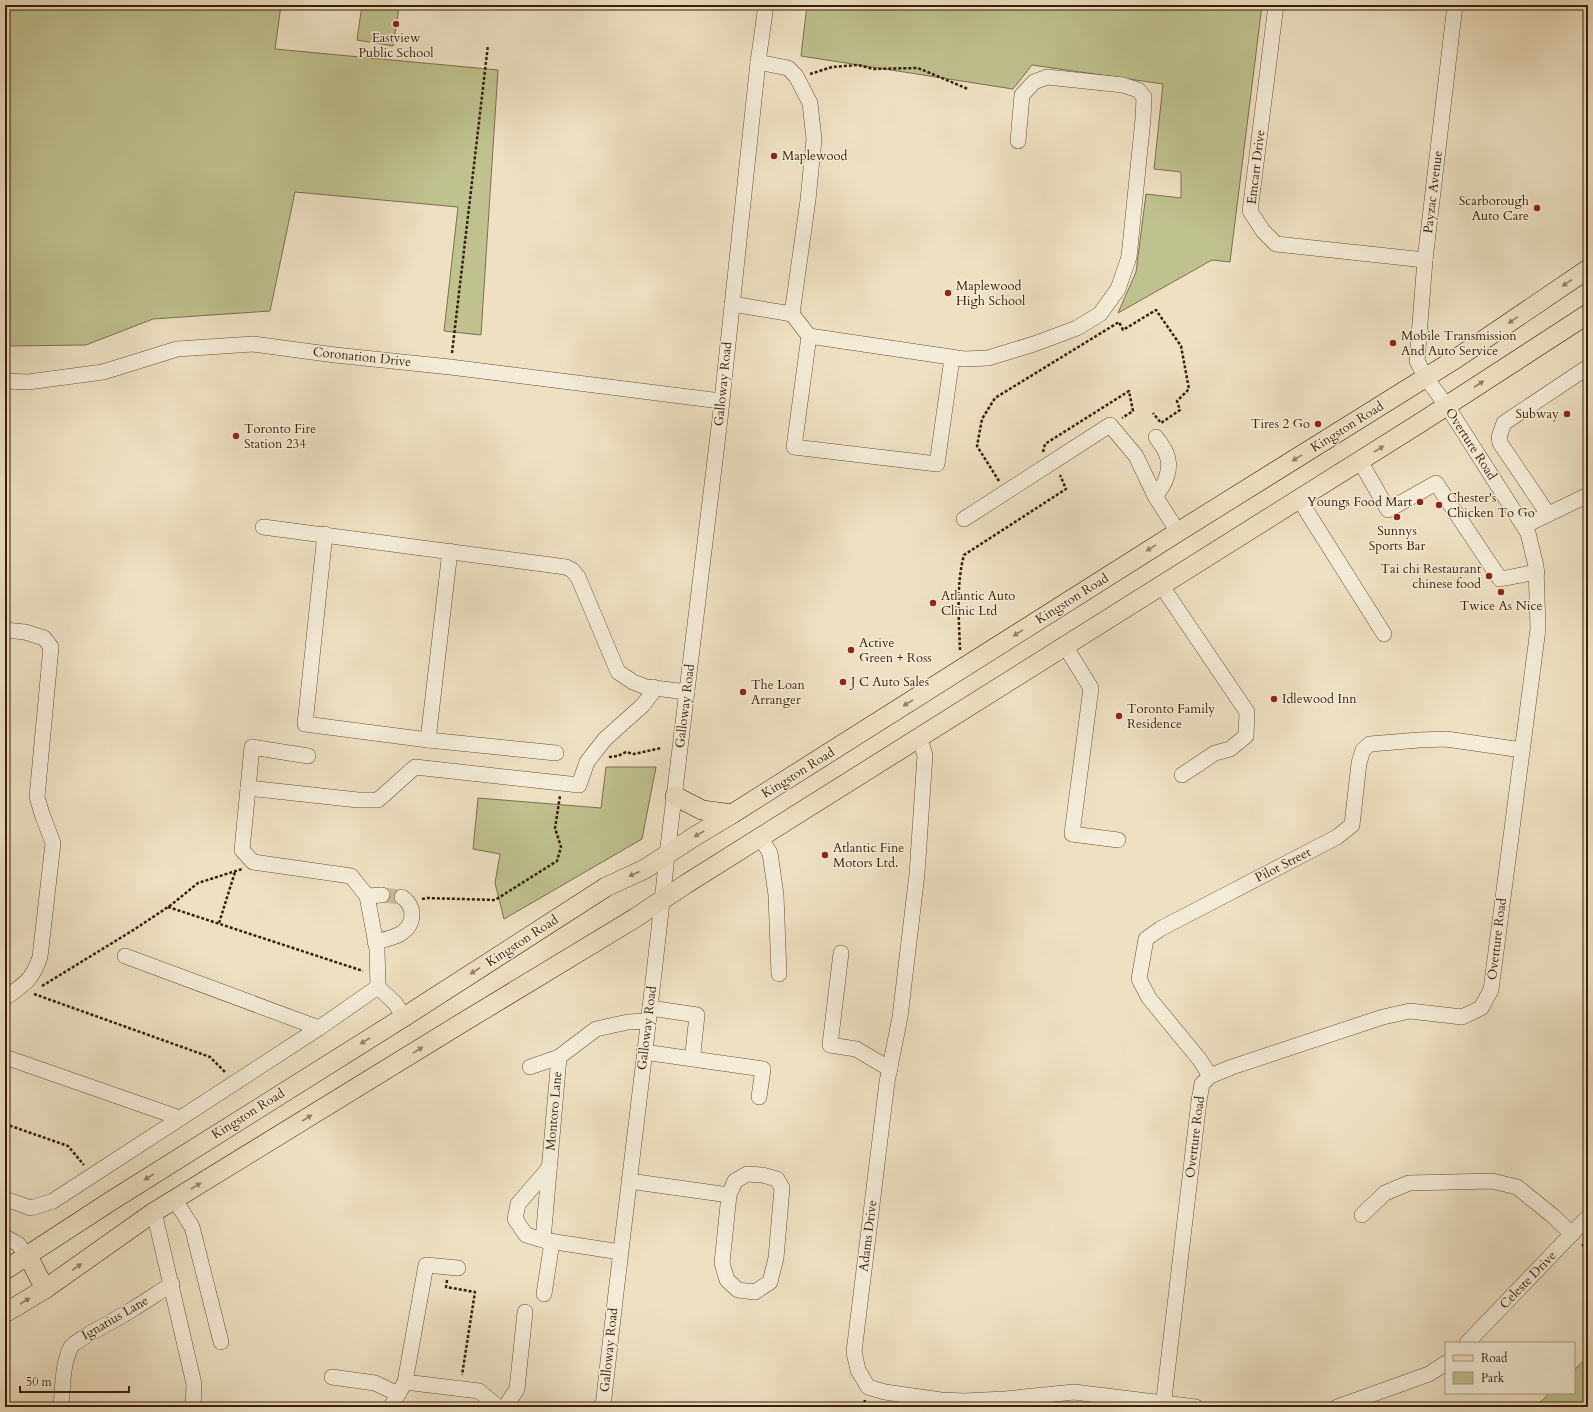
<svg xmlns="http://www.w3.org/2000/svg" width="1593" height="1412" font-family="Cardo,serif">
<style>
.green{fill:#bfc18f;stroke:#7b704b}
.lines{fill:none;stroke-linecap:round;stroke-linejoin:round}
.minor-tunnel{stroke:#c9ba9d;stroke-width:15;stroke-dasharray:15 8;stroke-linecap:butt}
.minor-casing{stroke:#655036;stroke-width:16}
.major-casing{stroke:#371f07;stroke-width:20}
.path{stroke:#371f07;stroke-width:2.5;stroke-dasharray:3 2;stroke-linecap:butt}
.minor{stroke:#f4ecd8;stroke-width:15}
.major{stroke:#eee1c3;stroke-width:19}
.oneway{fill:#928065}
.poi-dot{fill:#8f2418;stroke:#f4ecd8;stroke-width:1.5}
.labels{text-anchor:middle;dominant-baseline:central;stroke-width:3;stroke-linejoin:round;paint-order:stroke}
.poi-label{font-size:13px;fill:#371f07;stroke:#f4ecd8;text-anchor:start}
.street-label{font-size:13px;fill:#371f07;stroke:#f4ecd8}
</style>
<rect width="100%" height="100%" fill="#eee1c3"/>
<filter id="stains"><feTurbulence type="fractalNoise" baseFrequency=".005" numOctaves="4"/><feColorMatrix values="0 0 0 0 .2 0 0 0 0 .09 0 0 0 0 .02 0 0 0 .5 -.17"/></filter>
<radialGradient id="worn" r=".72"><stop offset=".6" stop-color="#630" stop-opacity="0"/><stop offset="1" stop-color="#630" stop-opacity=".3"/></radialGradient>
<!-- green -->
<g class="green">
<path d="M5 5H281L275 49 498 70 481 335 444 331 458 207 295 192 270 311 153 319 86 345 5 346Z"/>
<path d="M362 5H385L399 7 393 46 357 40Z"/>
<path d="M807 5H1262L1230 262 1212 260 1118 313 1136 272 1146 194 1181 198V172L1154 169 1163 84 1032 65 1013 89 801 56Z"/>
<path d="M606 767H656L642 839 504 919 495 883 500 854 473 849 478 798 601 808Z"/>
<path d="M1588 1357V1407H1535L1550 1393H1574V1370Z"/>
</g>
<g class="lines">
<!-- minor-tunnel -->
<path class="minor-tunnel" d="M382 895 402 897"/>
<defs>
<g id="minor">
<path d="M1276 5 1250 211 1263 231 1276 244 1425 260"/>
<path d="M758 62 788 68 796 76 810 103 814 139 808 200 792 314 809 336 964 359 988 358 1034 344 1077 328 1100 314 1118 289 1129 257 1143 119 1144 97 1138 90 1123 85 1047 77 1034 82 1022 95 1018 141"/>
<path d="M732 304 792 314"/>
<path d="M809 336 794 447 937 464 952 358"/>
<path d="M5 381 28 382 103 372 177 349 253 344 335 355 450 367 721 401"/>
<path d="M1360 461 1388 510 1436 483 1500 579 1537 572"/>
<path d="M1155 496C1165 485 1173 468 1166 453 1164 447 1159 442 1156 437"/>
<path d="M1299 499 1384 634"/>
<path d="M1548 514 1500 443 1499 437 1504 423 1588 367"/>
<path d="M964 519 1110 425 1136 456 1155 496 1178 532"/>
<path d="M1524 526 1588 495"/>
<path d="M263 527 566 567 572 570 578 577 618 672 633 682 646 687 687 692"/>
<path d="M325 534 305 724 428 740 556 753"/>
<path d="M1161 585 1247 712 1246 736 1230 749 1215 753 1182 775"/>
<path d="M5 630 25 632 44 638 51 647 37 797 42 814 53 843 40 957C32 981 24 984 5 998"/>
<path d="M1065 646 1091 688 1072 834 1118 840"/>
<path d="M919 736 925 755 917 874 900 1017 887 1082 854 1352 858 1370 868 1387 885 1392 941 1400 964 1401 1005 1399 1074 1392 1196 1407"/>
<path d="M428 740 450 551"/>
<path d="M308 756 252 747 242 850 253 862 351 876 367 896 377 949 378 987"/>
<path d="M248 788 358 800H378L415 767 579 785 587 762 605 739 643 705 652 693 653 687"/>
<path d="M760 837 770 853 776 895 779 974"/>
<path d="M367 896 382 895"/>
<path d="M375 942C383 940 393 938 400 934 415 925 416 907 402 897"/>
<path d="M841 953 830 1045 856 1049 890 1069"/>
<path d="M125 956 319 1028"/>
<path d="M650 1008 697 1015 693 1053"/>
<path d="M644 1052 763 1069 759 1097"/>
<path d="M5 1057 180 1118"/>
<path d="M530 1067 559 1057"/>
<path d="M1210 1076 1200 1060 1149 998 1139 979 1146 939 1160 929 1337 837 1352 825 1359 763 1363 750 1370 744 1419 740 1446 739 1522 750"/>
<path d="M747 1174 762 1175 777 1179 782 1188 776 1258 770 1282 755 1292 738 1290 727 1280 722 1263 729 1195 735 1181Z"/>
<path d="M629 1181 729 1195"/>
<path d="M5 1199 31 1208 53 1201 319 1028 378 987 395 1003 404 1017"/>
<path d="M175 1200 192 1227 221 1342"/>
<path d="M154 1212 194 1384 193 1407"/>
<path d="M1362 1215 1385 1193 1409 1183 1492 1181 1517 1187 1553 1216 1572 1234"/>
<path d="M5 1237 18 1244 28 1256"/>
<path d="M543 1240 526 1235 515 1219 518 1204 549 1168"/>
<path d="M620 1252 543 1240 559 1057 596 1029 628 1022 648 1021"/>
<path d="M544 1294 552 1242"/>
<path d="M1467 1343 1588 1217"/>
<path d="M332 1377 375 1383 398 1394"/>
<path d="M405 1382 479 1391 498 1407"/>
<path d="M61 1407C63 1388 62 1364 71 1347 75 1340 123 1316 133 1309 146 1301 159 1292 172 1284"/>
<path d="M391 1407 405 1382 426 1265 458 1268"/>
<path d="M505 1407 517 1389 525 1312"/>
<path d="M603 1407C623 1223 648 1039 667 855L720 419 758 62 766 5"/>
<path d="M1163 1407 1199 1101 1202 1084 1210 1076 1232 1067 1383 1017 1410 1011 1462 1017 1481 1008 1491 990 1538 629 1536 566 1528 533 1447 406 1426 378 1417 361 1425 260 1455 5"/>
<path d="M1337 1407 1429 1374 1446 1363"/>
</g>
<g id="major">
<path d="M675 796 702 810 732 814"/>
<path d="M28 1256 45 1289"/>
<path d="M5 1270 111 1201 404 1017 606 887 645 869 692 838 732 814 1178 532 1457 358 1588 269"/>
<path d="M5 1313 45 1289 154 1212 465 1021 635 918 686 884 1420 423 1588 314"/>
</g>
</defs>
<!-- minor casing -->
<use href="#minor" class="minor-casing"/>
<!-- major casing -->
<use href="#major" class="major-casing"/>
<!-- path -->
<g class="path">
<path d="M810 74 832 67 858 65 873 69 918 68 968 89"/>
<path d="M452 353 488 45"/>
<path d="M1043 452 1045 444 1129 391 1133 411 1122 418"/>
<path d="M999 481 977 446 982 419 995 398 1119 322 1123 330 1156 310 1181 346 1189 389 1177 401 1180 410 1161 423 1153 413"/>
<path d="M960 650C959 620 956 584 964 555L1066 489 1060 475"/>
<path d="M609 757 618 756 626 752 634 754 661 748"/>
<path d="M422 899 427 898 495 900 557 861 561 847 555 828 560 796"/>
<path d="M168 907 363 971"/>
<path d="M219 923 235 872"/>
<path d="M42 986 135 929 171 905 198 883 242 869"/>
<path d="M34 994 210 1057 225 1072"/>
<path d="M5 1124 68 1146 84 1165"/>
<path d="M1582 1244 1588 1251"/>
<path d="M447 1280 446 1287 475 1292 462 1375"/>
<path d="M863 1407 865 1400"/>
</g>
<!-- minor -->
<use href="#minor" class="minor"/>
<!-- major -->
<use href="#major" class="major"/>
</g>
<!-- one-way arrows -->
<defs><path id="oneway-solid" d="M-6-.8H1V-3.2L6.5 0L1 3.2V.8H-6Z"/></defs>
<g class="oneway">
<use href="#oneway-solid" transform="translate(1567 283) rotate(146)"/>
<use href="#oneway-solid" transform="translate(1513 320) rotate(146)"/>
<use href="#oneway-solid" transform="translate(1479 384) rotate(-33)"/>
<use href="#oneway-solid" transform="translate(1379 449) rotate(-32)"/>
<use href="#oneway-solid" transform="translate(1297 458) rotate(148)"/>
<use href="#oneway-solid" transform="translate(1151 548) rotate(148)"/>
<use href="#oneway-solid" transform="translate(1018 633) rotate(148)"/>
<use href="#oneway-solid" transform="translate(908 703) rotate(148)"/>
<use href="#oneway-solid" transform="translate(699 834) rotate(150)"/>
<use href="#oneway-solid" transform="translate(634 874) rotate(156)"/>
<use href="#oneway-solid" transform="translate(475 971) rotate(147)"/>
<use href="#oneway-solid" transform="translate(365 1041) rotate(148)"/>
<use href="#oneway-solid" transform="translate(418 1050) rotate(-32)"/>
<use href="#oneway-solid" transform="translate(307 1118) rotate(-32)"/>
<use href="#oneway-solid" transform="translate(149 1177) rotate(148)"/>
<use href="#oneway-solid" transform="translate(196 1186) rotate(-32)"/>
<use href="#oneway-solid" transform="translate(77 1267) rotate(-35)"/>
<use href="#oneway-solid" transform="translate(25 1301) rotate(-31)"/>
</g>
<!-- markers -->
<g class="poi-dot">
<circle cx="396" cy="24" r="4"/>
<circle cx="774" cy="156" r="4"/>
<circle cx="1537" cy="208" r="4"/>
<circle cx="948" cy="293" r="4"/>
<circle cx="1393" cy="343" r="4"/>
<circle cx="1567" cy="414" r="4"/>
<circle cx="1318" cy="424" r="4"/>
<circle cx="236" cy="436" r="4"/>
<circle cx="1420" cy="502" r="4"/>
<circle cx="1439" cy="505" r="4"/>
<circle cx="1397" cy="517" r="4"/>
<circle cx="1489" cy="576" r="4"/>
<circle cx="1501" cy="592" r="4"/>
<circle cx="933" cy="603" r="4"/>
<circle cx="851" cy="650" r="4"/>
<circle cx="843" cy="682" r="4"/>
<circle cx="743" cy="692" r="4"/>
<circle cx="1274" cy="699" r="4"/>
<circle cx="1119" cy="716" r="4"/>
<circle cx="825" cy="855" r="4"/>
</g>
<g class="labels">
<!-- poi labels -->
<g class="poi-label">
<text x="396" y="38" text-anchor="middle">Eastview<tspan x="396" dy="15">Public School</tspan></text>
<text x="782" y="156">Maplewood</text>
<text x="1529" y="201" text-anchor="end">Scarborough<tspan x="1529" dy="15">Auto Care</tspan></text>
<text x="956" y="286">Maplewood<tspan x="956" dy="15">High School</tspan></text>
<text x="1401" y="336">Mobile Transmission<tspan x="1401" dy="15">And Auto Service</tspan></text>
<text x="1559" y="414" text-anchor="end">Subway</text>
<text x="1310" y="424" text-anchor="end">Tires 2 Go</text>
<text x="244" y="429">Toronto Fire<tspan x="244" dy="15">Station 234</tspan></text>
<text x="1447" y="498">Chester's<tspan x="1447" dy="15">Chicken To Go</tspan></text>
<text x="1412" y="502" text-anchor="end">Youngs Food Mart</text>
<text x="1397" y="531" text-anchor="middle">Sunnys<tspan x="1397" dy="15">Sports Bar</tspan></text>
<text x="1481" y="569" text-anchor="end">Tai chi Restaurant<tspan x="1481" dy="15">chinese food</tspan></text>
<text x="941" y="596">Atlantic Auto<tspan x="941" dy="15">Clinic Ltd</tspan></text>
<text x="1501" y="606" text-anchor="middle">Twice As Nice</text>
<text x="859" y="643">Active<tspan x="859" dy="15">Green + Ross</tspan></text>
<text x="851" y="682">J C Auto Sales</text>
<text x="751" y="685">The Loan<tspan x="751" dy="15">Arranger</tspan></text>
<text x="1282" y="699">Idlewood Inn</text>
<text x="1127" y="709">Toronto Family<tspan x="1127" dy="15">Residence</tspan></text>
<text x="833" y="848">Atlantic Fine<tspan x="833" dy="15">Motors Ltd.</tspan></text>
</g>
<!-- street labels -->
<g class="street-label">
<text transform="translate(1256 167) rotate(-83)">Emcarr Drive</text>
<text transform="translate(1433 192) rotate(-83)">Payzac Avenue</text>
<text transform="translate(362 357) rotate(6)">Coronation Drive</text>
<text transform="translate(723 384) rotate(-84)">Galloway Road</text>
<text transform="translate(1347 427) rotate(-32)">Kingston Road</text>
<text transform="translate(1471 444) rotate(57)">Overture Road</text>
<text transform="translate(1072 599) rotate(-32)">Kingston Road</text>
<text transform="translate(685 706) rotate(-83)">Galloway Road</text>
<text transform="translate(798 773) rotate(-32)">Kingston Road</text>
<text transform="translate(1283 865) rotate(-27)">Pilot Street</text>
<text transform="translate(1497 939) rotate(-83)">Overture Road</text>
<text transform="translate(522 941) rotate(-33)">Kingston Road</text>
<text transform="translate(647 1028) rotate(-83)">Galloway Road</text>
<text transform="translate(554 1111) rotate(-85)">Montoro Lane</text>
<text transform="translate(248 1114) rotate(-32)">Kingston Road</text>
<text transform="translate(1195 1137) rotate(-83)">Overture Road</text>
<text transform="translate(868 1236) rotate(-83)">Adams Drive</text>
<text transform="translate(1528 1280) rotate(-46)">Celeste Drive</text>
<text transform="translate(115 1318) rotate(-30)">Ignatius Lane</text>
<text transform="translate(609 1350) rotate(-84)">Galloway Road</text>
</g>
</g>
<!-- margin -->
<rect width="1593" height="1412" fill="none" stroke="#eee1c3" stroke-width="20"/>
<rect x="6" y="6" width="1581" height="1400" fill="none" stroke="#371f07" stroke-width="2"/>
<rect x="10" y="10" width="1573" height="1392" fill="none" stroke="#371f07"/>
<!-- legend -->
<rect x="1445" y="1342" width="130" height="52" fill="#f4ecd8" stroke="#a89a84"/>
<rect x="1453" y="1355" width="20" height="6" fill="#eee1c3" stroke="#a89a84"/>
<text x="1481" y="1362" font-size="12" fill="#371f07">Road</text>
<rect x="1453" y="1372" width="20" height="12" fill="#bfc18f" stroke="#a89a84"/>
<text x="1481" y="1382" font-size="12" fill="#371f07">Park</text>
<!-- scale -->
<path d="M20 1386v6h109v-6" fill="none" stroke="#371f07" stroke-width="2"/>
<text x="26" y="1386" font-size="12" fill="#371f07" stroke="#f4ecd8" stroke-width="3" paint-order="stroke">50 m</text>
<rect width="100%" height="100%" filter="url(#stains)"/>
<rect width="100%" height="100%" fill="url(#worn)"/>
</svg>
